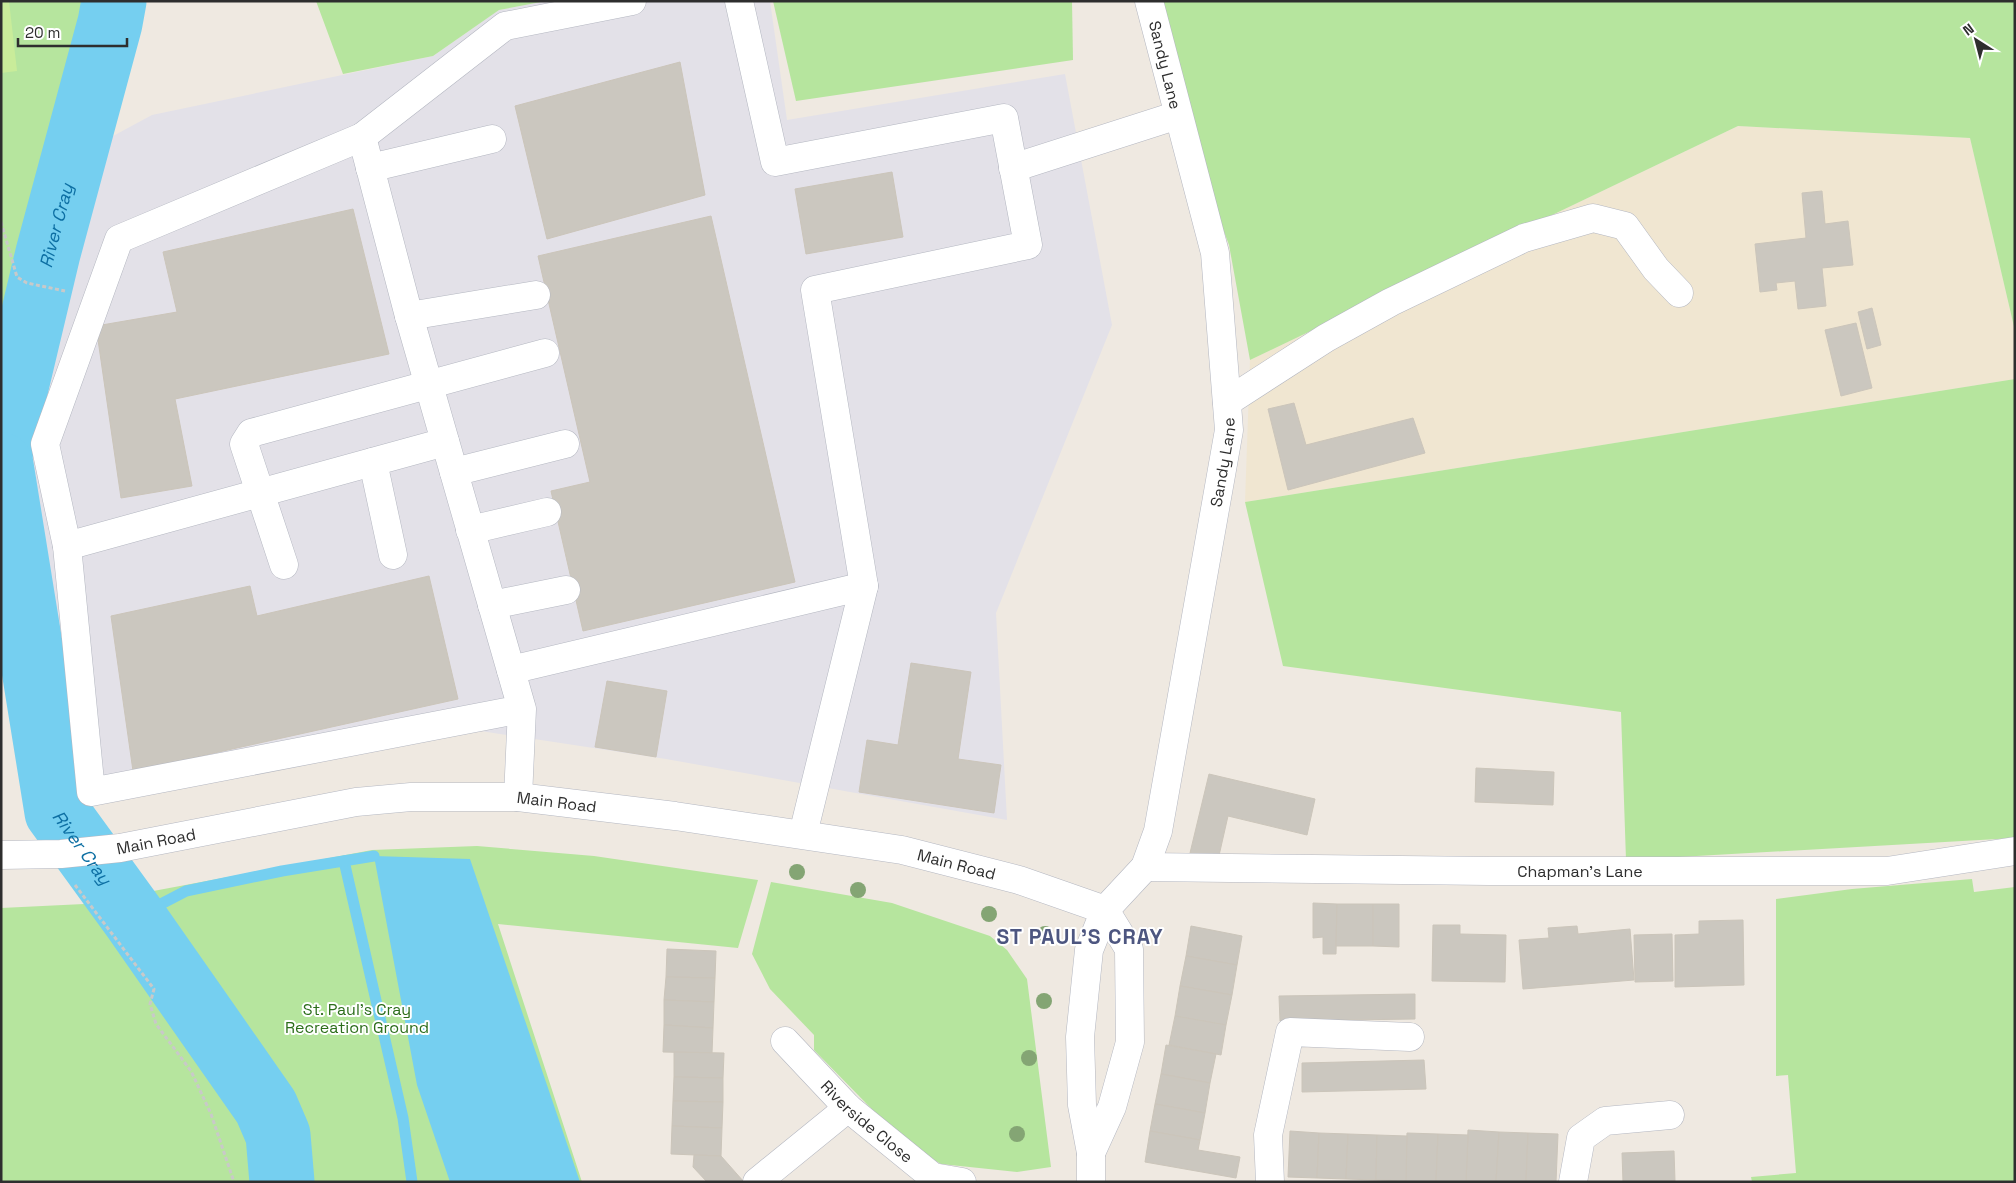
<svg xmlns="http://www.w3.org/2000/svg" width="2016" height="1183" font-family="'Space Grotesk',sans-serif">
<style>
.industrial{fill:#e3e1e8}
.education{fill:#f0e6d1}
.green{fill:#b6e59e}
.pitch{fill:#c9ec9a}
.water{fill:#75cff0}
.lines{fill:none;stroke-linecap:round;stroke-linejoin:round}
.stream{stroke:#75cff0;stroke-width:11}
.river{stroke:#75cff0;stroke-width:65}
.building{fill:#cbc7bf;stroke:#cbc5ba}
.minor-casing{stroke:#b4b7c1;stroke-width:29}
.path{stroke:#c9c9c9;stroke-width:3;stroke-dasharray:4 2.5;stroke-linecap:butt}
.minor{stroke:#fff;stroke-width:28}
.tree{fill:#84a574}
.labels{text-anchor:middle;dominant-baseline:central;stroke-width:4;stroke-linejoin:round;paint-order:stroke}
.street-label{font-size:16px;fill:#2e2e2e;stroke:#fff}
.park-label{font-size:16px;fill:#2c6e1b;stroke:#fff}
.water-label{font-size:18px;font-style:italic;fill:#0d6fa3;stroke:#fff}
.district-label{font-size:21px;font-weight:bold;letter-spacing:1px;fill:#4d5680;stroke:#fff}
</style>
<rect width="100%" height="100%" fill="#efe9e1"/>
<!-- industrial -->
<path class="industrial" d="M546 1H770L787 120 1065 74 1112 325 996 613 1007 820 666 759 461 728 407 736 73 803 16 466 18 433 89 149 152 115 433 56 499 10Z"/>
<!-- education -->
<path class="education" d="M1738 126 1970 138 2015 331V379L1245 502 1250 360Z"/>
<!-- green -->
<g class="green">
<path d="M1 1H91L60 147 1 399Z"/>
<path d="M316 1H546L499 10 433 56 343 74Z"/>
<path d="M773 1H1072L1073 60 796 101Z"/>
<path d="M1153 1H2015V331L1970 138 1738 126 1250 360 1229 245 1177 106Z"/>
<path d="M2015 379V838L1626 860 1621 712 1283 666 1245 502Z"/>
<path d="M477 846 594 856 758 880 738 948 498 924 582 1182H1V908L84 904 372 850Z"/>
<path d="M1972 879 1974 892 2015 887V1182H1752L1751 1177 1796 1173 1788 1075 1776 1076V899L1852 889Z"/>
<path d="M771 882 892 903 990 936 1007 950 1027 979 1051 1167 1017 1172 941 1164 905 1143 814 1050V1035L770 989 752 954Z"/>
</g>
<!-- pitch -->
<path class="pitch" d="M1 1H9L17 71 1 73Z"/>
<!-- water -->
<path class="water" d="M374 856 470 859 580 1182H450L417 1085Z"/>
<g class="lines">
<!-- stream -->
<g class="stream">
<path d="M344 861 403 1118 412 1182"/>
<path d="M134 918 186 891 282 871 374 856"/>
</g>
<!-- river -->
<g class="river">
<path id="s1" d="M1 450 48 253 110 23 114 1"/>
<path id="s2" d="M1 465 57 812 134 918 266 1107 278 1135 282 1182"/>
</g>
</g>
<!-- building -->
<g class="building">
<path d="M680 62 705 195 547 239 515 106Z"/>
<path d="M892 172 903 237 806 254 795 189Z"/>
<path d="M1822 191 1825 224 1848 221 1853 265 1822 268 1826 306 1798 309 1795 281 1776 283 1777 290 1760 292 1755 244 1806 238 1802 193Z"/>
<path d="M353 209 389 354 175 399 192 486 121 498 96 326 177 312 163 252Z"/>
<path d="M711 216 795 582 583 631 551 491 590 482 538 256Z"/>
<path d="M1872 308 1881 345 1867 349 1858 312Z"/>
<path d="M1856 323 1872 388 1841 396 1825 330Z"/>
<path d="M1294 403 1306 445 1413 418 1425 453 1288 490 1268 409Z"/>
<path d="M429 576 458 699 133 771 111 616 250 586 257 616Z"/>
<path d="M911 663 971 672 958 759 1001 765 994 813 859 792 867 740 898 745Z"/>
<path d="M607 681 667 691 656 757 595 747Z"/>
<path d="M1476 768 1554 772 1553 805 1475 802Z"/>
<path d="M1209 774 1315 799 1307 835 1228 816 1218 860 1190 853Z"/>
<path d="M1313 903 1337 904 1336 954H1323V937L1313 938Z"/>
<path d="M1337 904H1373V946H1336Z"/>
<path d="M1373 904H1399V947L1373 946Z"/>
<path d="M1743 920 1744 985 1675 987V935L1699 934V921Z"/>
<path d="M1433 925H1460V934L1506 935 1505 982 1432 981Z"/>
<path d="M1191 926 1242 936 1237 965 1186 956Z"/>
<path d="M1577 926 1578 934 1630 929 1634 980 1523 989 1519 940 1549 938 1548 928Z"/>
<path d="M1672 934 1673 981 1635 982 1634 935Z"/>
<path d="M667 949 716 951 715 978 666 977Z"/>
<path d="M1186 956 1237 965 1232 995 1180 986Z"/>
<path d="M666 977 715 978 714 1002 664 1000Z"/>
<path d="M1180 986 1232 995 1226 1025 1175 1016Z"/>
<path d="M1415 994V1019L1280 1021 1279 996Z"/>
<path d="M664 1000 714 1002 713 1028 664 1025Z"/>
<path d="M1175 1016 1226 1025 1221 1055 1169 1045Z"/>
<path d="M664 1025 713 1028 712 1053 663 1052Z"/>
<path d="M1166 1045 1216 1054 1210 1083 1161 1074Z"/>
<path d="M674 1052 724 1053 723 1078 674 1077Z"/>
<path d="M1424 1060 1426 1089 1302 1092V1063Z"/>
<path d="M1161 1074 1210 1083 1205 1113 1155 1104Z"/>
<path d="M674 1077 723 1078V1102L673 1101Z"/>
<path d="M673 1101 723 1102 722 1128 672 1126Z"/>
<path d="M1155 1104 1205 1113 1200 1140 1150 1131Z"/>
<path d="M672 1126 722 1128 721 1156 671 1154Z"/>
<path d="M1468 1130 1499 1132 1496 1182 1466 1181Z"/>
<path d="M1150 1131 1200 1140 1198 1150 1240 1157 1236 1178 1145 1162Z"/>
<path d="M1290 1131 1319 1133 1317 1178 1288 1177Z"/>
<path d="M1499 1132 1528 1133 1526 1182H1496Z"/>
<path d="M1319 1133 1348 1134 1346 1179 1317 1178Z"/>
<path d="M1407 1133 1438 1134 1436 1182H1405Z"/>
<path d="M1528 1133 1558 1134 1556 1182H1526Z"/>
<path d="M1348 1134 1377 1135 1376 1180 1346 1179Z"/>
<path d="M1438 1134 1468 1135 1466 1182H1436Z"/>
<path d="M1377 1135 1407 1136 1406 1181 1376 1180Z"/>
<path d="M1674 1151 1675 1181 1623 1182 1622 1153Z"/>
<path d="M694 1155 721 1156 744 1182H707L693 1167Z"/>
</g>
<g class="lines">
<defs>
<g id="minor">
<path d="M739 1 775 162 1004 118 1028 245 815 290 864 586 803 834"/>
<path d="M362 137 505 26 632 1"/>
<path d="M370 168 492 139"/>
<path d="M1013 168 1178 115"/>
<path d="M409 316 536 295"/>
<path d="M1227 402 1326 338 1391 302 1524 238 1593 218 1625 226 1656 269 1679 293"/>
<path d="M373 462 393 555"/>
<path d="M454 472 565 444"/>
<path d="M470 530 547 512"/>
<path d="M67 546 445 442"/>
<path d="M284 565 244 444 251 433 545 353"/>
<path d="M492 605 566 590"/>
<path d="M511 670 864 586"/>
<path d="M518 797 522 709 409 316 362 137 119 239 45 444 67 546 91 792 522 709"/>
<path id="s3" d="M1 855 61 854 120 848 356 802 411 797H518L675 816 902 850 1019 880 1105 910 1129 949 1130 1042 1112 1107 1091 1153"/>
<path id="s4" d="M1145 867 1489 871H1887L2015 851"/>
<path id="s5" d="M785 1041 848 1108 933 1177 962 1182"/>
<path d="M757 1182 848 1108"/>
<path id="s6" d="M1091 1182V1153L1082 1105 1080 1037 1089 950 1105 910 1145 867 1158 831 1229 430 1215 253 1149 1"/>
<path d="M1270 1182 1268 1135 1290 1032 1410 1037"/>
<path d="M1573 1182 1581 1138 1605 1121 1670 1115"/>
</g>
</defs>
<!-- minor casing -->
<use href="#minor" class="minor-casing"/>
<!-- path -->
<g class="path">
<path d="M1 222 17 277 27 283 65 291"/>
<path d="M75 885 154 989 150 1004 156 1024 191 1071 211 1114 234 1182"/>
</g>
<!-- minor -->
<use href="#minor" class="minor"/>
</g>
<!-- trees -->
<g class="tree">
<circle cx="797" cy="872" r="8"/>
<circle cx="858" cy="890" r="8"/>
<circle cx="989" cy="914" r="8"/>
<circle cx="1045" cy="934" r="8"/>
<circle cx="1044" cy="1001" r="8"/>
<circle cx="1029" cy="1058" r="8"/>
<circle cx="1017" cy="1134" r="8"/>
</g>
<g class="labels">
<!-- street labels -->
<g class="street-label">
<text transform="translate(1165 65) rotate(76)">Sandy Lane</text>
<text stroke="none"><textPath href="#s6" startOffset="748">Sandy Lane</textPath></text>
<text stroke="none"><textPath href="#s3" startOffset="561">Main Road</textPath></text>
<text stroke="none"><textPath href="#s3" startOffset="156">Main Road</textPath></text>
<text stroke="none"><textPath href="#s3" startOffset="966">Main Road</textPath></text>
<text stroke="none"><textPath href="#s4" startOffset="435">Chapman's Lane</textPath></text>
<text stroke="none"><textPath href="#s5" startOffset="115">Riverside Close</textPath></text>
</g>
<!-- park labels -->
<g class="park-label">
<text x="357" y="1009">St. Paul's Cray<tspan x="357" dy="18">Recreation Ground</tspan></text>
</g>
<!-- water labels -->
<g class="water-label">
<text stroke="none"><textPath href="#s1" startOffset="231">River Cray</textPath></text>
<text stroke="none"><textPath href="#s2" startOffset="395">River Cray</textPath></text>
</g>
<!-- district labels -->
<g class="district-label">
<text x="1080" y="936">ST PAUL'S CRAY</text>
</g>
</g>
<!-- border -->
<rect width="2016" height="1183" fill="none" stroke="#2e2e2e" stroke-width="5"/>
<!-- north arrow -->
<g transform="translate(1976 40) rotate(324)" stroke="#ffffff" stroke-width="4" paint-order="stroke">
<path d="M0-4L9 19L0 12L-9 19Z" fill="#2e2e2e"/>
<text y="-8" font-size="14" font-weight="bold" text-anchor="middle" fill="#2e2e2e">N</text>
</g>
<!-- scale -->
<path d="M18 38v8h109v-8" fill="none" stroke="#2e2e2e" stroke-width="2.5"/>
<text x="25" y="38" font-size="15" fill="#2e2e2e" stroke="#ffffff" stroke-width="4" paint-order="stroke">20 m</text>
</svg>
